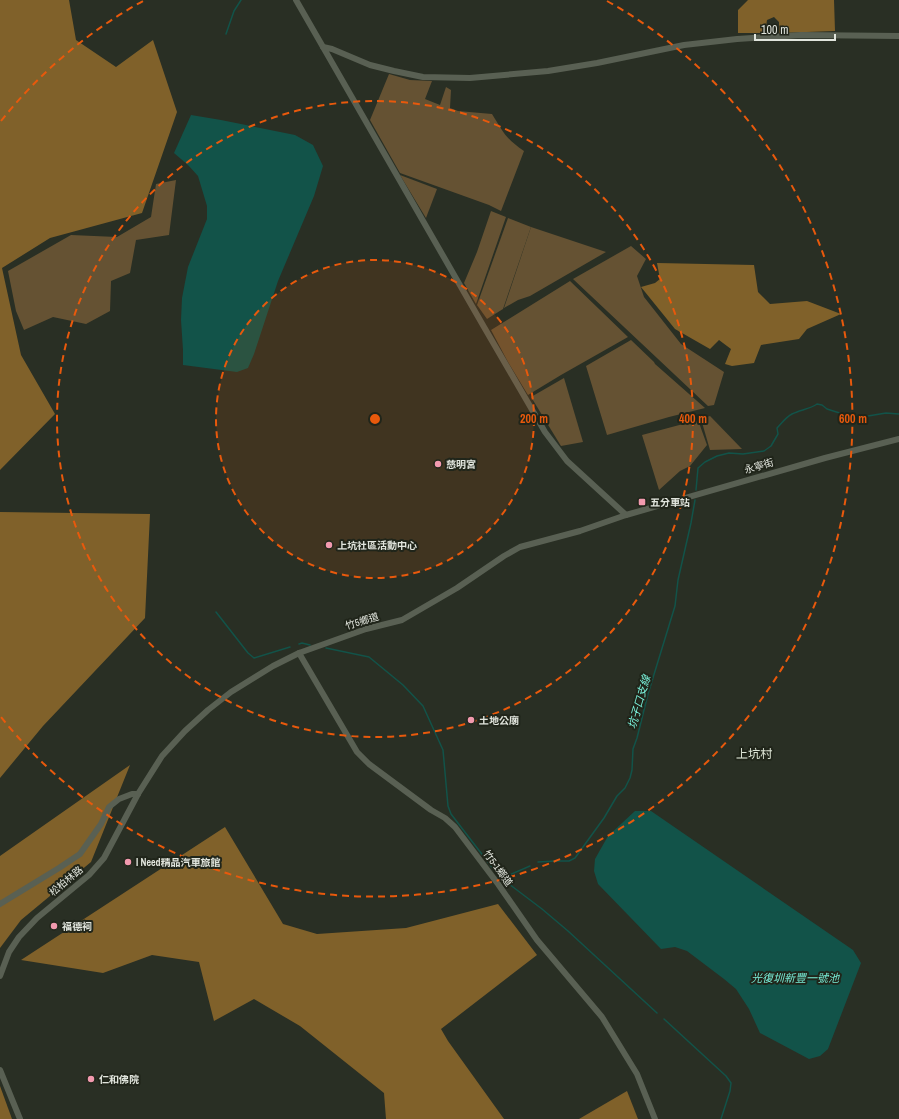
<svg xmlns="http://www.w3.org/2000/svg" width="899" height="1119" font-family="'Archivo Narrow','Noto Sans TC',sans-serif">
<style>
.green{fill:#655233}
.forest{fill:#80612a}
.water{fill:#125349}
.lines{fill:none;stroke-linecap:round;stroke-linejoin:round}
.stream{stroke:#125349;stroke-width:1.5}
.minor{stroke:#596053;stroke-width:6}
.ring{fill:none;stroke:#e8590c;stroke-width:2;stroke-dasharray:7 5}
.poi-dot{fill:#f29aaf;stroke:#20251a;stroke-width:1.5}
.labels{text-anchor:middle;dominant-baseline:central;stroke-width:4;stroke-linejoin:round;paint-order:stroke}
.poi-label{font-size:10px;font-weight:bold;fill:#e1e5dd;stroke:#20251a;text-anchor:start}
.street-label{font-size:10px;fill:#e1e5dd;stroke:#20251a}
.water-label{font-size:11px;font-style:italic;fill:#79efd9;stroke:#20251a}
.quarter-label{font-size:12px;fill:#dce4d5;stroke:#20251a}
.centre{fill:#e8590c;stroke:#20251a;stroke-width:2}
.ring-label{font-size:12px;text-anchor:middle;font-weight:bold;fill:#e8590c;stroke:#20251a;stroke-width:4;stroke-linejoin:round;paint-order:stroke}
</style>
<rect width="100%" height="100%" fill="#292f24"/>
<!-- green -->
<g class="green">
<path d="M389 74 410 80 432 81 425 99 440 105 446 87 451 90 450 108 458 111 492 114C503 132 506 139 524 151L501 211 489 205 400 173 370 120Z"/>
<path d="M400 175 437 189 426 218Z"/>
<path d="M176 180 169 235 136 240 130 273 111 281 110 311 86 324 53 317 24 330 16 311 8 271 71 235 117 237 151 217 156 184Z"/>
<path d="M491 211 506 217 476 304 464 283 477 252Z"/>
<path d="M508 218 531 227 503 309 487 319 477 305Z"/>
<path d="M531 227 606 252 530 296 518 300 504 308Z"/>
<path d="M631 246 646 259 637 276 644 297 681 344 724 372 714 405 708 406 573 279Z"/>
<path d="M570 281 628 337 561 375 528 395 508 362 491 330Z"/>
<path d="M631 340 654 362 655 364 705 408 669 417 607 435 586 366Z"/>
<path d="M564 378 583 442 561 446 531 397Z"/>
<path d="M710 416 742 449 710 450 701 419Z"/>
<path d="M698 420 707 445 690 466 680 471 659 490 642 435Z"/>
</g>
<!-- forest -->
<g class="forest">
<path d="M0 0H69L76 40 116 67 153 40 177 112 142 213 50 238 2 268 21 355 55 414 0 470Z"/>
<path d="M748 0H834L835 31 779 33V22L774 17 767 20 765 33H738V10Z"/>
<path d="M657 263 754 265 758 292 770 304 807 301 841 314 807 329 799 339 761 345 754 363 732 366 725 364 731 349 719 340 710 349 675 329 641 287 655 283 660 279Z"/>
<path d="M0 512 150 514 145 618 43 726 0 778Z"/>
<path d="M130 765 91 862 21 920 0 948V856Z"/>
<path d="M225 827 283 924 317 934 406 928 498 904 537 955 441 1029 448 1041 504 1119H386L384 1093 300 1026 254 999 214 1021 199 962 152 955 103 973 21 960Z"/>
<path d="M0 1086 12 1119H0Z"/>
<path d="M627 1091 638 1119H579Z"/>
</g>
<!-- water -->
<g class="water">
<path d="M191 115 221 120 295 135 313 145 323 166 314 196 278 281 254 354 248 368 237 372 183 365V350L181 320 182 298 188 267 207 219V206L198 176 188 165 174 153Z"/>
<path d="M635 811H651L853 950 861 963 828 1049 820 1056 809 1059 760 1033 749 1009 736 989 724 979 687 951 675 947 661 949 598 884 594 871 595 859 608 836Z"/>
</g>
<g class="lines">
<!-- stream -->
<g class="stream">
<path d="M226 34 234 11 241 0"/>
<path d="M696 490 698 468 705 462 717 456 729 453 743 454 764 451 771 446 778 434 777 428C782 423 786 417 792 414 800 410 810 409 817 404L822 405 827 409 846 415 868 416 886 413 899 414"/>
<path d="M216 612 248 653 254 658 290 647"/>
<path d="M299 644 302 643 310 645"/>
<path d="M326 648 369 657 403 685 423 706 443 750 448 806 451 814 501 879"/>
<path d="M538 862 555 861H569L575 858 604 818 617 796 625 788 630 778 632 770 633 749 637 738 648 694 675 606 678 580 691 523 695 500"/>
<path d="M500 879 530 866"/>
<path d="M509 884 542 909 568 931 657 1013"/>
<path d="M664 1019 726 1076 731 1083 730 1091 721 1119"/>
</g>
<!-- minor -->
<g class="minor">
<path d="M296 0 484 327 545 432 567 461 626 515"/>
<path d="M323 47 332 49 370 65 394 71 423 77 470 78 548 71 597 63 684 45 737 39 801 35 899 36"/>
<path d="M299 653 357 752 369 764 431 810 445 818 455 827 498 884 537 940 602 1017 637 1074 655 1119"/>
<path d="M0 904 59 868 80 854 101 824 109 807 119 799 132 794H138"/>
<path d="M0 976 9 952 19 937 37 918 89 875 104 858 138 794 162 756 185 731 208 710 231 692 273 666 299 653 366 629 402 620 457 588 504 556 520 547 580 531 626 515 825 458 899 439"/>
<path d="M0 1070 20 1119"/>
</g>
</g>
<!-- distance rings -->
<circle cx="375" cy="419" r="159" fill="#e8590c" fill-opacity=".12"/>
<g class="ring">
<circle cx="375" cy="419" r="159"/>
<circle cx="375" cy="419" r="318"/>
<path d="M1 121A478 478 0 0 1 143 1M607 1A478 478 0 1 1 1 717"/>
</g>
<!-- markers -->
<g class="poi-dot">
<circle cx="438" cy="464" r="4"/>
<rect x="638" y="498" width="8" height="8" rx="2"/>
<circle cx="329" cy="545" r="4"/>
<circle cx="471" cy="720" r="4"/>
<circle cx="128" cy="862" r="4"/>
<circle cx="54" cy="926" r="4"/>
<circle cx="91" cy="1079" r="4"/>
</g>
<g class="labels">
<!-- poi labels -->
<g class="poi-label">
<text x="446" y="464">慈明宮</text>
<text x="650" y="502">五分車站</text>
<text x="337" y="545">上坑社區活動中心</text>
<text x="479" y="720">土地公廟</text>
<text x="136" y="862">I Need精品汽車旅館</text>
<text x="62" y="926">福德祠</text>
<text x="99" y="1079">仁和佛院</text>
</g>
<!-- street labels -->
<g class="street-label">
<text transform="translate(759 466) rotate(-16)">永寧街</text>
<text transform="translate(362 621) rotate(-17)">竹5鄉道</text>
<text transform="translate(498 868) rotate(54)">竹5-1鄉道</text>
<text transform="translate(66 881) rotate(-40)">松柏林路</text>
</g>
<!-- water labels -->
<g class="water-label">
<text transform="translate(639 702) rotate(-74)">坑子口支線</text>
<text x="795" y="978">光復圳新豐一號池</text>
</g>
<!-- quarter labels -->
<g class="quarter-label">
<text x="754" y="754">上坑村</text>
</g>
</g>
<circle cx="375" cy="419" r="6" class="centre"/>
<g class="ring-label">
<text x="534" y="423">200 m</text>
<text x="693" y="423">400 m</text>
<text x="853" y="423">600 m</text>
</g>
<!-- scale -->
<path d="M755 34v6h80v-6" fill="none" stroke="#e1e5dd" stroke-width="2"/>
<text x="761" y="34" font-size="12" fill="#e1e5dd" stroke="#20251a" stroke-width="3" paint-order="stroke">100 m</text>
</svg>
